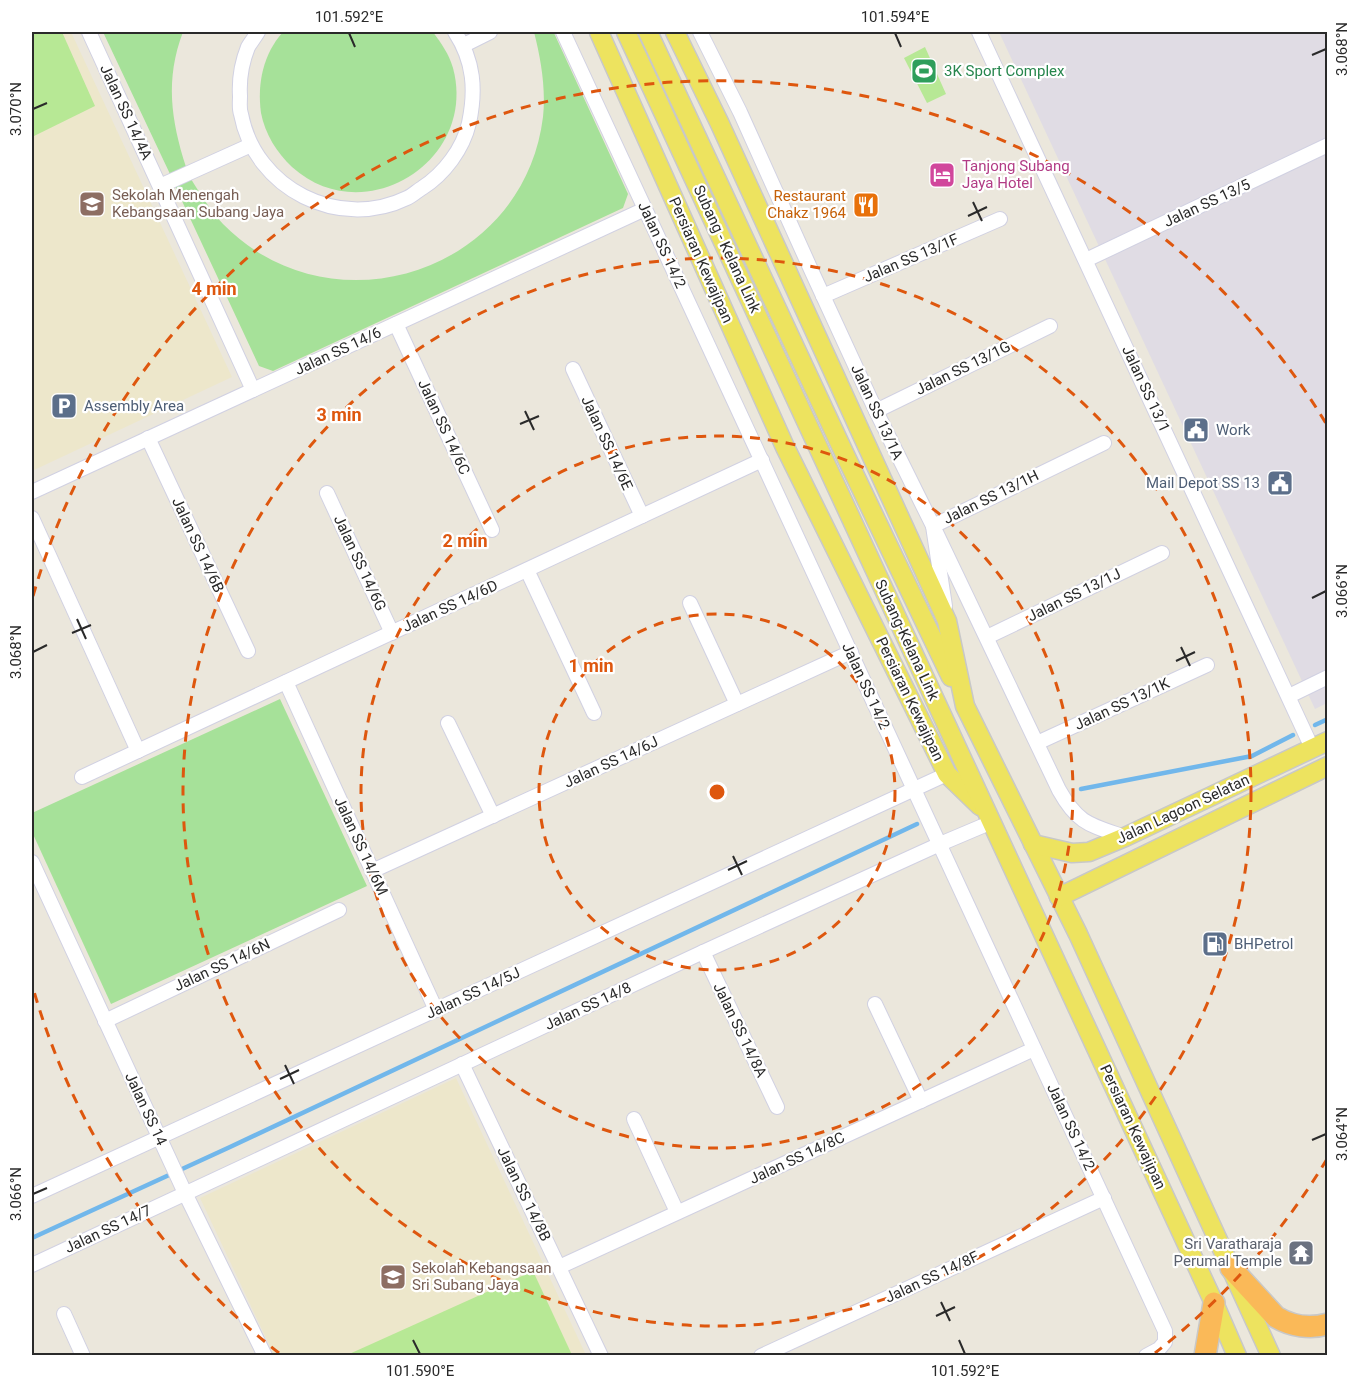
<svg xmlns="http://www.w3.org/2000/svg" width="1359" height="1387" font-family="Roboto,sans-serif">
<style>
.industrial{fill:#e0dce4}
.education{fill:#ede7cb}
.green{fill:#a6e199}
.pitch{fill:#b7e895}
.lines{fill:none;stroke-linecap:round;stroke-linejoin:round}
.stream{stroke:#71b7eb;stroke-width:4.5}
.minor-casing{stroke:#d1d1e2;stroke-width:16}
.major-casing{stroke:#c8c8c8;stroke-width:21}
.highway-casing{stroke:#c8c8c8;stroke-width:24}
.minor{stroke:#fff;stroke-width:14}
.major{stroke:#ede35f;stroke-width:18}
.highway{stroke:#fab958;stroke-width:21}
.ticks{fill:none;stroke:#2a2a2a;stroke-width:2}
.ring{fill:none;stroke:#de570e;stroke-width:3;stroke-dasharray:10 8}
.labels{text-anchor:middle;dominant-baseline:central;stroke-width:4.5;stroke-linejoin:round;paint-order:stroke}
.leisure-label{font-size:15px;fill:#27864d;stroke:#fff;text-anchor:start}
.street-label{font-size:15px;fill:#2a2a2a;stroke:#fff}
.hotel-label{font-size:15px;fill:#b23c85;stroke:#fff;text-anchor:start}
.education-label{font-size:15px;fill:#785e54;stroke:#fff;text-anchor:start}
.food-label{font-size:15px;fill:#c56008;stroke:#fff;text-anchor:end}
.service-label{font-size:15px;fill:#4e5e75;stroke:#fff;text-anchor:start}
.worship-label{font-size:15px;fill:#5b616d;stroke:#fff;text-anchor:end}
.centre{fill:#de570e;stroke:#fff;stroke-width:3}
.ring-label{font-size:18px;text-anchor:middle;font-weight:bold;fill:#de570e;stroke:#fff;stroke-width:4.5;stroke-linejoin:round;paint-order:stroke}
.neatline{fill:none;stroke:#2a2a2a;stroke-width:2}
.ticks-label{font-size:15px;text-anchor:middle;fill:#2a2a2a}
</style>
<rect width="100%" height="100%" fill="#ebe7dc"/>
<!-- industrial -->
<path class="industrial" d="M999 32H1327V703L1315 709Z"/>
<!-- education -->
<g class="education">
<path d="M32 32H71L232 377 32 471Z"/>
<path d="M456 1078 586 1355H274L200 1198Z"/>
</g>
<!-- green -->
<g class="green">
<path d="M103 32H183C165 79 171 120 186 167L170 174Z"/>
<path d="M283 32H433C441 43 449 54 453 68 478 161 364 232 292 167 277 153 265 134 261 113 257 84 263 54 283 32Z"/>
<path d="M534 32H549L554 33 628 194 623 208 273 371 259 366 175 186 191 179C201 195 210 210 223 224 332 335 524 272 543 117 546 89 541 59 534 32Z"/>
<path d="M280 699 367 886 111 1004 32 832V813Z"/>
</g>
<!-- pitch -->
<g class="pitch">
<path d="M32 32H62L95 106 32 137Z"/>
<path d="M925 47 946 94 927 103 904 58Z"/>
<path d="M533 1271 572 1355H347Z"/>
</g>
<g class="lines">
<!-- stream -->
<g class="stream">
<path d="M1315 725 1328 719"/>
<path d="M1081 789 1252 756 1293 735"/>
<path d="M32 1238 230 1147 917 824"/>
</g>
<defs>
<g id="minor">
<path d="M89 32 253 390"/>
<path d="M258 32C255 37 251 42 248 47 242 62 239 80 240 96 240 102 239 109 241 114 255 189 339 231 407 198 412 196 417 191 422 188 444 174 463 149 469 123 476 90 474 61 455 32"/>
<path d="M563 32 1165 1331V1342L1159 1349 1146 1356"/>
<path d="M700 32 740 112 812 272 876 411 933 526 1059 790C1078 824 1090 825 1125 837"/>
<path d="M979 32 1312 748"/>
<path d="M464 45 490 32"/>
<path d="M160 186 251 145"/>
<path d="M1086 260 1328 145"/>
<path d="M823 296 1000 219"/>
<path d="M396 324 492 530"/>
<path d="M573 369 642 516"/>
<path d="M876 411 1050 326"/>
<path d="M148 438 248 651"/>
<path d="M32 492 645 209"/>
<path d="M327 493 392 633"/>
<path d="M32 518 138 751"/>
<path d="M527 570 594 713"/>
<path d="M690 603 737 704"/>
<path d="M945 606 933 526 1104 443"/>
<path d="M987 637 1162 553"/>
<path d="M286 682 436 1010"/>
<path d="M1289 696 1328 677"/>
<path d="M448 723 493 816"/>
<path d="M1037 743 1207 665"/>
<path d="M82 777 762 460"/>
<path d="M32 862 185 1193 265 1356"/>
<path d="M372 871 851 652"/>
<path d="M703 952 777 1107"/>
<path d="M875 1004 921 1101"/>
<path d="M105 1021 339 910"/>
<path d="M462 1064 601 1356"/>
<path d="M634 1119 677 1212"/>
<path d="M32 1196 947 774"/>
<path d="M32 1265 703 952 940 844 992 822"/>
<path d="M559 1267 1034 1049"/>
<path d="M64 1314 83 1356"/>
<path d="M761 1356 1104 1198"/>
</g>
<g id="major">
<path d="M599 32 785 447 947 774 980 806"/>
<path d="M626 32 1214 1303 1237 1356"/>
<path d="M648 32 847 459 951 677"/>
<path d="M675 32 719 122 947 621 965 706 1078 934 1271 1356"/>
<path d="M1033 844 1072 853 1089 852 1125 837 1328 741"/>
<path d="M1059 897 1328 766"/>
</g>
<g id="highway">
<path d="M1231 1268 1276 1317C1291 1326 1310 1329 1328 1324"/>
<path d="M1205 1356 1214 1303"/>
</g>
</defs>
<!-- minor casing -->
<use href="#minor" class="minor-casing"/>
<!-- major casing -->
<use href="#major" class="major-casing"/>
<!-- highway casing -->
<use href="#highway" class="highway-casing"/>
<!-- minor -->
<use href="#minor" class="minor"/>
<!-- major -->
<use href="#major" class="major"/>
<!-- highway -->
<use href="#highway" class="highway"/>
</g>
<!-- ticks -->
<path class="ticks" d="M349 33 355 47M895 33 901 47M1312 55 1326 49M33 109 47 103M973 202 982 221M968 216 987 207M525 411 534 430M520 424 539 416M1312 598 1326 591M77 619 86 639M72 633 91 625M1181 647 1190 666M33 652 47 645M1176 661 1195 652M733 856 742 875M728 870 747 861M285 1065 294 1084M280 1079 299 1070M1312 1140 1326 1134M33 1194 47 1188M941 1302 950 1321M936 1316 955 1307M413 1340 420 1354M959 1340 965 1354"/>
<!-- distance rings -->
<g class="ring">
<circle cx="717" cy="792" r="178"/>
<circle cx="717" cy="792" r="356"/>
<circle cx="717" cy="792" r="534"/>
<path d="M1327 1159A712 712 0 0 1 1155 1353M279 1353A712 712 0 0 1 33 988M33 596A712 712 0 0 1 1327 425"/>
</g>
<!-- icons -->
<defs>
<symbol id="stadium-square" viewBox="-11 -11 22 22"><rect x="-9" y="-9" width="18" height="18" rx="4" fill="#2e9e5b" stroke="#fff"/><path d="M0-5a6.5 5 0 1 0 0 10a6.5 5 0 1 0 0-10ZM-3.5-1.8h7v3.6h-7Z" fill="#fff"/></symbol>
<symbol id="hotel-square" viewBox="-11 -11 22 22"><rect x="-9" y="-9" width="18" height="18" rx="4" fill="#d1479c" stroke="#fff"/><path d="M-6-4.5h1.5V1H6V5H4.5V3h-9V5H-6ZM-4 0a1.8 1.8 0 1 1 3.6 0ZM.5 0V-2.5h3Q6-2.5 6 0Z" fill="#fff"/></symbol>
<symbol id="school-square" viewBox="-11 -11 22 22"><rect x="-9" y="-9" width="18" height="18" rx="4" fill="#8d6e63" stroke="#fff"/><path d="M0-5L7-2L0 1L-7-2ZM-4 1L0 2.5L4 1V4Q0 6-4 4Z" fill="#fff"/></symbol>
<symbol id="restaurant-square" viewBox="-11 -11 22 22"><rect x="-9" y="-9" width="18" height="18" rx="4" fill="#e8710a" stroke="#fff"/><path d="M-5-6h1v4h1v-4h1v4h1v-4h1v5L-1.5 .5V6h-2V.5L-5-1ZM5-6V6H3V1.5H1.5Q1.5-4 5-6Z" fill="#fff"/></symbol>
<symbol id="parking-square" viewBox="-11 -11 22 22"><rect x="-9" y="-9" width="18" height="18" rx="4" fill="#5c6f8a" stroke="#fff"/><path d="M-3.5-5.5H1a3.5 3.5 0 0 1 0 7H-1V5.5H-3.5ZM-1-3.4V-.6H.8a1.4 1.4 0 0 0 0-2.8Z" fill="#fff"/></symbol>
<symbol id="civic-square" viewBox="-11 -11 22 22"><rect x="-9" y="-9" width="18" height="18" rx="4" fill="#5c6f8a" stroke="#fff"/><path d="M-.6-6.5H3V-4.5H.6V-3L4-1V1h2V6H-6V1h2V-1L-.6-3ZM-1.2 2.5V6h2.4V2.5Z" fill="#fff"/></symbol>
<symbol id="fuel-square" viewBox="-11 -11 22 22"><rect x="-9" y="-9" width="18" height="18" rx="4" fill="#5c6f8a" stroke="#fff"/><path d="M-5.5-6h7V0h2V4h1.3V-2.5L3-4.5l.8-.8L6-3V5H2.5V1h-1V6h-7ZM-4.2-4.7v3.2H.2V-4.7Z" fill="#fff"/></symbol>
<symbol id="temple-square" viewBox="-11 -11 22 22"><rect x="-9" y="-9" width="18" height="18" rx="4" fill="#6b7280" stroke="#fff"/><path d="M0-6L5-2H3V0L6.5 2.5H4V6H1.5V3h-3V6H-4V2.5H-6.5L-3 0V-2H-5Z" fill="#fff"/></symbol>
</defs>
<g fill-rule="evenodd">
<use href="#stadium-square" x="909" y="56" width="30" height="30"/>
<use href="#hotel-square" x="927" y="160" width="30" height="30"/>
<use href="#school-square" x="77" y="189" width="30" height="30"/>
<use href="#restaurant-square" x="851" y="190" width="30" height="30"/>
<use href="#parking-square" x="49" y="391" width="30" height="30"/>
<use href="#civic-square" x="1181" y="415" width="30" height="30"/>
<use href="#civic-square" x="1265" y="468" width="30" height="30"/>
<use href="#fuel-square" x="1200" y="929" width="30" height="30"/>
<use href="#temple-square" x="1286" y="1238" width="30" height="30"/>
<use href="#school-square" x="378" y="1262" width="30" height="30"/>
</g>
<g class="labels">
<!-- leisure labels -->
<g class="leisure-label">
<text x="944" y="71">3K Sport Complex</text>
</g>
<!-- street labels -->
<g class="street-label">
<text transform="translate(126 112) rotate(65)">Jalan SS 14/4A</text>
<text transform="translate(1207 203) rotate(-25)">Jalan SS 13/5</text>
<text transform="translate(662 245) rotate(65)">Jalan SS 14/2</text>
<text transform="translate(727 249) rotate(65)">Subang - Kelana Link</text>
<text transform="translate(911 258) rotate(-23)">Jalan SS 13/1F</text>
<text transform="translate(701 260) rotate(66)">Persiaran Kewajipan</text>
<text transform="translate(338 351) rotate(-25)">Jalan SS 14/6</text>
<text transform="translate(963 368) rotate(-26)">Jalan SS 13/1G</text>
<text transform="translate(1146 389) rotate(65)">Jalan SS 13/1</text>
<text transform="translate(877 412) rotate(65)">Jalan SS 13/1A</text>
<text transform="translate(444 427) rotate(65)">Jalan SS 14/6C</text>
<text transform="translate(607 443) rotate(65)">Jalan SS 14/6E</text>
<text transform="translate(991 497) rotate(-26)">Jalan SS 13/1H</text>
<text transform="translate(198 545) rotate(65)">Jalan SS 14/6B</text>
<text transform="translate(360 563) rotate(65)">Jalan SS 14/6G</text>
<text transform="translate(1074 595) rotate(-26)">Jalan SS 13/1J</text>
<text transform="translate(450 606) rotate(-25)">Jalan SS 14/6D</text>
<text transform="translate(907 640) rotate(65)">Subang-Kelana Link</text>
<text transform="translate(866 686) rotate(65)">Jalan SS 14/2</text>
<text transform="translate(910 699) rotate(64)">Persiaran Kewajipan</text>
<text transform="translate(1122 704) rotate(-25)">Jalan SS 13/1K</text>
<text transform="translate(611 762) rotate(-25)">Jalan SS 14/6J</text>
<text transform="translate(1183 809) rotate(-25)">Jalan Lagoon Selatan</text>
<text transform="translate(361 846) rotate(65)">Jalan SS 14/6M</text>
<text transform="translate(222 965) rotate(-25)">Jalan SS 14/6N</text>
<text transform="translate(473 993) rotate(-25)">Jalan SS 14/5J</text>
<text transform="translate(588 1006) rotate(-25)">Jalan SS 14/8</text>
<text transform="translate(740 1030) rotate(64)">Jalan SS 14/8A</text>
<text transform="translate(146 1109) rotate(65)">Jalan SS 14</text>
<text transform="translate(1071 1127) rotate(65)">Jalan SS 14/2</text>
<text transform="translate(1133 1127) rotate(65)">Persiaran Kewajipan</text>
<text transform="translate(797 1158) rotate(-25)">Jalan SS 14/8C</text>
<text transform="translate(524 1194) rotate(64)">Jalan SS 14/8B</text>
<text transform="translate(108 1229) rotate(-25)">Jalan SS 14/7</text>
<text transform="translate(932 1277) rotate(-25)">Jalan SS 14/8F</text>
</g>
<!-- hotel labels -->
<g class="hotel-label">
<text x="962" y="166">Tanjong Subang<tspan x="962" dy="17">Jaya Hotel</tspan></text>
</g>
<!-- education labels -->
<g class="education-label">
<text x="112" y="195">Sekolah Menengah<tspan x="112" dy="17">Kebangsaan Subang Jaya</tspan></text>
<text x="412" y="1268">Sekolah Kebangsaan<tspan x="412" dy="17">Sri Subang Jaya</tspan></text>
</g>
<!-- food labels -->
<g class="food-label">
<text x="846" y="196">Restaurant<tspan x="846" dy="17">Chakz 1964</tspan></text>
</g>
<!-- service labels -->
<g class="service-label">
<text x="84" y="406">Assembly Area</text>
<text x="1216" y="430">Work</text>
<text x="1260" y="483" text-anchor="end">Mail Depot SS 13</text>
<text x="1234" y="944">BHPetrol</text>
</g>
<!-- worship labels -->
<g class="worship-label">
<text x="1282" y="1244">Sri Varatharaja<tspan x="1282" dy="17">Perumal Temple</tspan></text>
</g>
</g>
<circle cx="717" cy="792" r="9" class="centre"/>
<g class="ring-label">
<text x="214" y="295">4 min</text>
<text x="339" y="421">3 min</text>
<text x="465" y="547">2 min</text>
<text x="591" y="672">1 min</text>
</g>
<!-- border -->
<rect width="1359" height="1387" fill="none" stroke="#ffffff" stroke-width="66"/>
<rect x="33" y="33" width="1293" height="1321" class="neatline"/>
<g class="ticks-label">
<text x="349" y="22">101.592°E</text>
<text x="895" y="22">101.594°E</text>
<text transform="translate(1342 49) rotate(-90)" y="5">3.068°N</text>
<text transform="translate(16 109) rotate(-90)" y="5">3.070°N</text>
<text transform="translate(1342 591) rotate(-90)" y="5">3.066°N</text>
<text transform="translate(16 652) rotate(-90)" y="5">3.068°N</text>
<text transform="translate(1342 1134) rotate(-90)" y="5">3.064°N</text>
<text transform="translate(16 1194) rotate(-90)" y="5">3.066°N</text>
<text x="420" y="1376">101.590°E</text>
<text x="965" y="1376">101.592°E</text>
</g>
</svg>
